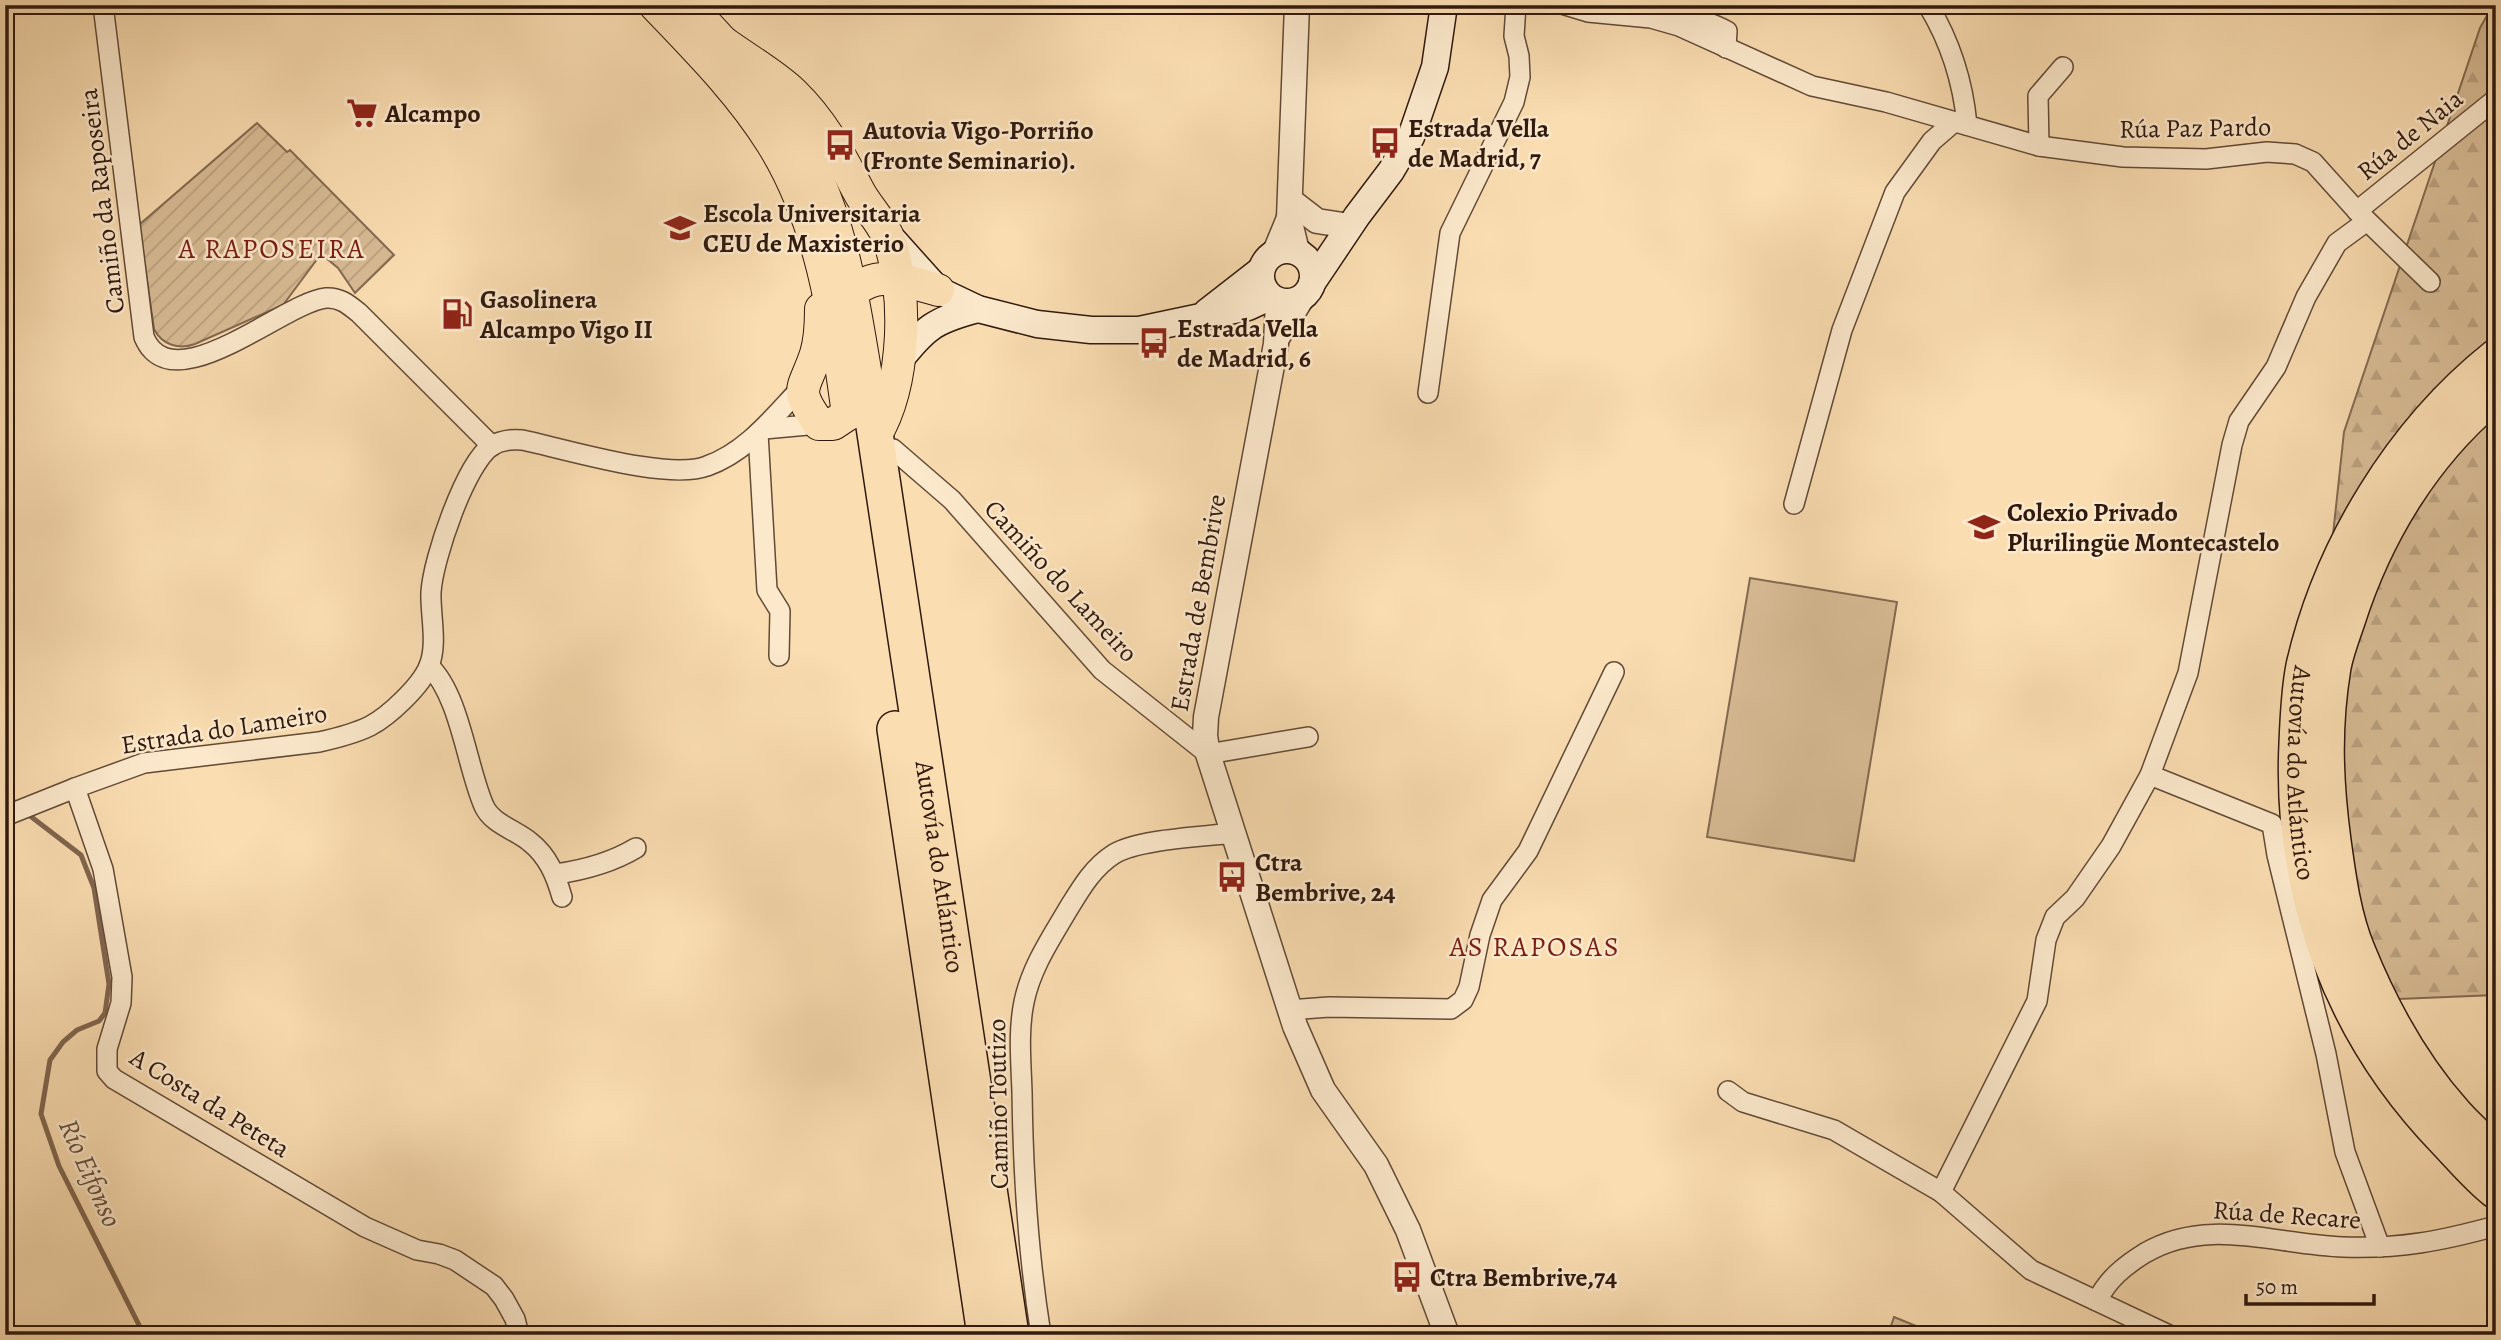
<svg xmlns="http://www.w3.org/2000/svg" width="2501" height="1340" font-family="Alegreya,serif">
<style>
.grass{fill:#d8bc95;stroke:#846a52;stroke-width:2}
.forest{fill:url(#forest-firs);stroke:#846a52;stroke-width:2}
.garden{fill:url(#garden-furrows);stroke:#846a52;stroke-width:2}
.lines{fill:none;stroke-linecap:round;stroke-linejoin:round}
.stream{stroke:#80664f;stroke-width:5}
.minor-casing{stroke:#624a37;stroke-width:22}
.tertiary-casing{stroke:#624a37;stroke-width:27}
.secondary-casing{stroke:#30190e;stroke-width:29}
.trunk-casing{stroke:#30190e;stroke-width:34}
.motorway-casing{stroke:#30190e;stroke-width:38}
.minor{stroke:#fce9cc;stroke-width:19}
.tertiary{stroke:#fce9cc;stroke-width:24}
.secondary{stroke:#fce9cc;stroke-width:26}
.trunk{stroke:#faddb1;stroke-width:32}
.motorway{stroke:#faddb1;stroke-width:35}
.labels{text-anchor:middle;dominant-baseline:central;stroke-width:5;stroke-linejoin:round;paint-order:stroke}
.poi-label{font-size:26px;font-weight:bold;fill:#30190e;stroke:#fce9cc;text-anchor:start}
.street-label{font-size:26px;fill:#30190e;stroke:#fce9cc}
.neighbourhood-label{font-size:28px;letter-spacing:2px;fill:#7a1f14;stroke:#fce9cc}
.water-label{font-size:28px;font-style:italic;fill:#654d39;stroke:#fce9cc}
</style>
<defs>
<pattern id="forest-firs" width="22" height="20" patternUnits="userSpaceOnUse" patternTransform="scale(1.75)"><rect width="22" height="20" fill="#d8bc95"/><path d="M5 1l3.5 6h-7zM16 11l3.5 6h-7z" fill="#baa17f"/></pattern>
<pattern id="garden-furrows" width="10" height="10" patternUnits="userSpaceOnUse" patternTransform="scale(1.75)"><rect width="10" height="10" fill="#d8bc95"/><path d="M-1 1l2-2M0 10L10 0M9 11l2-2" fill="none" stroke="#baa17f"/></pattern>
</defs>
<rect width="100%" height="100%" fill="#faddb1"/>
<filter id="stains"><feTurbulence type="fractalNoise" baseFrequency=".00286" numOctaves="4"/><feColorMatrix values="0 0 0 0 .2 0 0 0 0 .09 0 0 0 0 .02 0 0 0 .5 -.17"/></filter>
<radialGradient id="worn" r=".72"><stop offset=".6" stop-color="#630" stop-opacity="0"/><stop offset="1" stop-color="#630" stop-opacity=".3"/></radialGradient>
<!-- grass -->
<g class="grass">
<path d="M1750 578 1897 602 1854 861 1707 837Z"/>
<path d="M1894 1317 1938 1335H1888Z"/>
</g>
<!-- forest -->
<path class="forest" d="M2493 5H2496V995L2349 1001 2298 861 2344 432 2480 28Z"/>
<!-- garden -->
<path class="garden" d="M257 123 287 152 290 150 394 255 355 293 338 268 321 254 283 305 195 344C179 350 162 345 154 329L139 225Z"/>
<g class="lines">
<!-- stream -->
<g class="stream">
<path d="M5 792 18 806"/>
<path d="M25 812 81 855 94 888 109 984 105 1013 99 1021 77 1030 63 1042 50 1060 41 1114 59 1166 144 1335"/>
</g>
<defs>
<g id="minor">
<path d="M103 5 144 337C172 404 284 302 326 298 340 297 349 305 359 313L492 446"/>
<path d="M1565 5 1588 12 1651 18 1679 26 1812 86 1886 102 2039 146 2123 157 2206 159 2267 152 2295 154 2313 162 2357 211 2430 282"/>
<path d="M1672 5C1689 18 1709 21 1727 31L1726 48"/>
<path d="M1928 5C1951 43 1963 81 1967 125"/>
<path d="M2039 146 2038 96 2063 67"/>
<path d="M2357 211 2496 99"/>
<path d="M1428 393 1450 233 1514 102 1520 77 1519 56 1514 36 1516 5"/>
<path d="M764 429 819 424"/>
<path d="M758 433 767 590 780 611 779 656"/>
<path d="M876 447 893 449 952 500 1102 670 1208 754 1308 737"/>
<path d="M1794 504 1842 330 1895 192 1932 141 1954 122"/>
<path d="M429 666C460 695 467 768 484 806 492 824 516 830 530 842 548 856 556 876 562 897"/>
<path d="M2150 775 2272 824 2277 855 2326 1054 2345 1152 2380 1247"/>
<path d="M75 788 103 869 122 977 121 1003 107 1049V1071L114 1079 365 1227 417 1250 439 1254 455 1260 494 1286 504 1299 515 1319 519 1335"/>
<path d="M5 816 75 788 144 763 319 742C337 738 354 734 370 726 389 716 421 686 429 666 438 644 430 614 431 592 433 559 465 465 491 446 501 440 511 439 522 440 566 449 668 481 707 466 747 452 774 416 802 387"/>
<path d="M556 874C584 870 611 863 636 848"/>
<path d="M1289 1010 1329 1007 1451 1009 1463 1000 1469 987 1480 935 1492 900 1528 851 1614 672"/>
<path d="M1728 1091 1743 1102 1834 1130 1941 1192 2031 1270 2169 1335"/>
<path d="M1941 1192 2037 1001 2046 940 2055 917 2075 898 2111 846 2150 775 2188 673 2232 445 2239 421 2276 367 2306 297 2337 243 2367 221"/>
<path d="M2097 1301C2108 1279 2124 1266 2145 1253 2208 1216 2276 1245 2343 1247 2401 1249 2441 1241 2496 1226"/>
<path d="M1041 1335C1028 1254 1023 1174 1022 1092 1021 1062 1018 1031 1024 1002 1031 968 1050 940 1067 911 1080 890 1092 868 1114 854 1139 839 1202 837 1233 833"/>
</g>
<g id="tertiary">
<path d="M1297 5 1289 218 1297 251"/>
<path d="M1291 201 1317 221 1343 225"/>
<path d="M1275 252 1289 218"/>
<path d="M1278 301 1276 344 1206 717 1205 736 1208 754 1295 1026 1323 1090 1376 1165 1408 1230 1447 1335"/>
<path d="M1277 338 1302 298"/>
</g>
<g id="secondary">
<path d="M886 232 938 290 978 309 1037 324 1091 330H1139L1248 307 1270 297"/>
<circle cx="1287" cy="276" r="26"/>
<path d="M1312 283 1357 216 1391 171 1411 137 1435 67 1444 5"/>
<path d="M1207 312 1261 270"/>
<path d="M897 363C927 327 932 321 978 309"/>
</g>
<g id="trunk">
<path d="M655 5C697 49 740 92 772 143 823 225 835 321 848 414"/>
<path d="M688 5C725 44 762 83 791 129 843 210 854 307 870 400"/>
<path d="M724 43C746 59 773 74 793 93 823 122 839 154 858 190 866 206 880 219 887 235 909 290 906 385 875 436"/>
<path d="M840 306C868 267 897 278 938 290"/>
<path d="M821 309C821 323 820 341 816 354 804 391 793 387 819 424H833L866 402"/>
</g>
<g id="motorway">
<path id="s1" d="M2496 357C2402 432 2331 548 2304 666 2299 691 2298 718 2297 744 2290 895 2342 1034 2447 1142 2463 1159 2478 1177 2496 1191"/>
<path d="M2496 393C2424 452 2375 533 2347 621 2342 636 2336 651 2333 667 2323 727 2325 781 2333 841 2338 877 2343 916 2357 950 2380 1007 2413 1067 2454 1113 2467 1128 2482 1141 2496 1154"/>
<path id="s2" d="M870 400 1011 1335"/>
<path d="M895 729 985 1335"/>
</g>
</defs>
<!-- minor casing -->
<use href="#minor" class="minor-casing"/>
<!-- tertiary casing -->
<use href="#tertiary" class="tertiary-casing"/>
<!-- secondary casing -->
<use href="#secondary" class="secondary-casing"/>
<!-- trunk casing -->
<use href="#trunk" class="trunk-casing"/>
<!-- motorway casing -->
<use href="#motorway" class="motorway-casing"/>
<!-- minor -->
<use href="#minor" class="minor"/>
<!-- tertiary -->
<use href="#tertiary" class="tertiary"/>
<!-- secondary -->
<use href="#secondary" class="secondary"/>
<!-- trunk -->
<use href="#trunk" class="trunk"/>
<!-- motorway -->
<use href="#motorway" class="motorway"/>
</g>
<!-- icons -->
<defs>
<symbol id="supermarket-bare" viewBox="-9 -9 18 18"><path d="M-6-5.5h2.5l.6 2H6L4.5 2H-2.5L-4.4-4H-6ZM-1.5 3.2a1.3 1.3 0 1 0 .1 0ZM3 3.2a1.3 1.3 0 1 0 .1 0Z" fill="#8f2418" stroke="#fce9cc" stroke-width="2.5" paint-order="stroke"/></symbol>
<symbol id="bus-bare" viewBox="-9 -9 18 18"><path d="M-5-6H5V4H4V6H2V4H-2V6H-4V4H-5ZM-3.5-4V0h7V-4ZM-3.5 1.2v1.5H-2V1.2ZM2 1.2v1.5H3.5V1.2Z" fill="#8f2418" stroke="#fce9cc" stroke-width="2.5" paint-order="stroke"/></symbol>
<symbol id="university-bare" viewBox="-9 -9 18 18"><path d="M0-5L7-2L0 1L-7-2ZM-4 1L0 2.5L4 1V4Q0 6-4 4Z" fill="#8f2418" stroke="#fce9cc" stroke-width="2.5" paint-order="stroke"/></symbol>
<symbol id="fuel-bare" viewBox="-9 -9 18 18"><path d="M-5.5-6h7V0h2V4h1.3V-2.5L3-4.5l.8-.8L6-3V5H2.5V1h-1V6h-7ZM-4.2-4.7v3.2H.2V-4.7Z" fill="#8f2418" stroke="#fce9cc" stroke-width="2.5" paint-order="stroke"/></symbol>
<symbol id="school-bare" viewBox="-9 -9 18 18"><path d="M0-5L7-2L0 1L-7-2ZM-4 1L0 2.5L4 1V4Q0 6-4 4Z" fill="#8f2418" stroke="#fce9cc" stroke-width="2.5" paint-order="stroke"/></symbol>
</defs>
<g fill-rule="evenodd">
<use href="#supermarket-bare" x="340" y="91" width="44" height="44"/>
<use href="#bus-bare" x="1363" y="121" width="44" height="44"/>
<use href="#bus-bare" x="818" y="123" width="44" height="44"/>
<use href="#university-bare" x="658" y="206" width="44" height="44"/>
<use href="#fuel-bare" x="435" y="292" width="44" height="44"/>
<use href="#bus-bare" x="1132" y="321" width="44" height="44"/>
<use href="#school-bare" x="1962" y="505" width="44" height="44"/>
<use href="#bus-bare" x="1210" y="855" width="44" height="44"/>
<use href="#bus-bare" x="1385" y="1255" width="44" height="44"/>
</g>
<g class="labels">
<!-- poi labels -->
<g class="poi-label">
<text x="385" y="113">Alcampo</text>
<text x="1408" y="128">Estrada Vella<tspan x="1408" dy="30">de Madrid, 7</tspan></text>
<text x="863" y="130">Autovia Vigo-Porriño<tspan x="863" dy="30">(Fronte Seminario).</tspan></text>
<text x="703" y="213">Escola Universitaria<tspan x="703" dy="30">CEU de Maxisterio</tspan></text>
<text x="480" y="299">Gasolinera<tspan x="480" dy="30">Alcampo Vigo II</tspan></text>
<text x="1177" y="328">Estrada Vella<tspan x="1177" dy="30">de Madrid, 6</tspan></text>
<text x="2007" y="512">Colexio Privado<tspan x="2007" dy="30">Plurilingüe Montecastelo</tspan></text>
<text x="1255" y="862">Ctra<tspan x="1255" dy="30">Bembrive, 24</tspan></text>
<text x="1430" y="1277">Ctra Bembrive,74</text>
</g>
<!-- street labels -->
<g class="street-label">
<text transform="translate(2195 128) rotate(-1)">Rúa Paz Pardo</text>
<text transform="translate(2410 135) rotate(-39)">Rúa de Naia</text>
<text transform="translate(102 201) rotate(-97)">Camiño da Raposeira</text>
<text transform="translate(1061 581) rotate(47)">Camiño do Lameiro</text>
<text transform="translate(1198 603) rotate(-80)">Estrada de Bembrive</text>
<text transform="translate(224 729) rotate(-9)">Estrada do Lameiro</text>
<text stroke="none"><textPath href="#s1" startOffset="478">Autovía do Atlántico</textPath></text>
<text stroke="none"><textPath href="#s2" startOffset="472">Autovía do Atlántico</textPath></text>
<text transform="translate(210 1103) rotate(32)">A Costa da Peteta</text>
<text transform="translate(998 1104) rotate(-91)">Camiño Toutizo</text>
<text transform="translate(2287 1215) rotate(4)">Rúa de Recare</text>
</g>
<!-- neighbourhood labels -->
<g class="neighbourhood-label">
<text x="272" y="249">A RAPOSEIRA</text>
<text x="1535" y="947">AS RAPOSAS</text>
</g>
<!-- water labels -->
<g class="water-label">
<text transform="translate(90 1173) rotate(66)">Río Eifonso</text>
</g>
</g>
<!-- margin -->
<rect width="2501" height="1340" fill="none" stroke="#faddb1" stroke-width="28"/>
<rect x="7" y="7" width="2487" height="1326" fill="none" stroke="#30190e" stroke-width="3.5"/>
<rect x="14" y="14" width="2473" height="1312" fill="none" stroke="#30190e" stroke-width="2"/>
<!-- scale -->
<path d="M2246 1294v10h128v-10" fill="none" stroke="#30190e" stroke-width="3.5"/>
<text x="2256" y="1294" font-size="21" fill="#30190e" stroke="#fce9cc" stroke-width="5" paint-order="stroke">50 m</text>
<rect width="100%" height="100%" filter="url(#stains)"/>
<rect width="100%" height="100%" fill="url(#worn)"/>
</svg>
